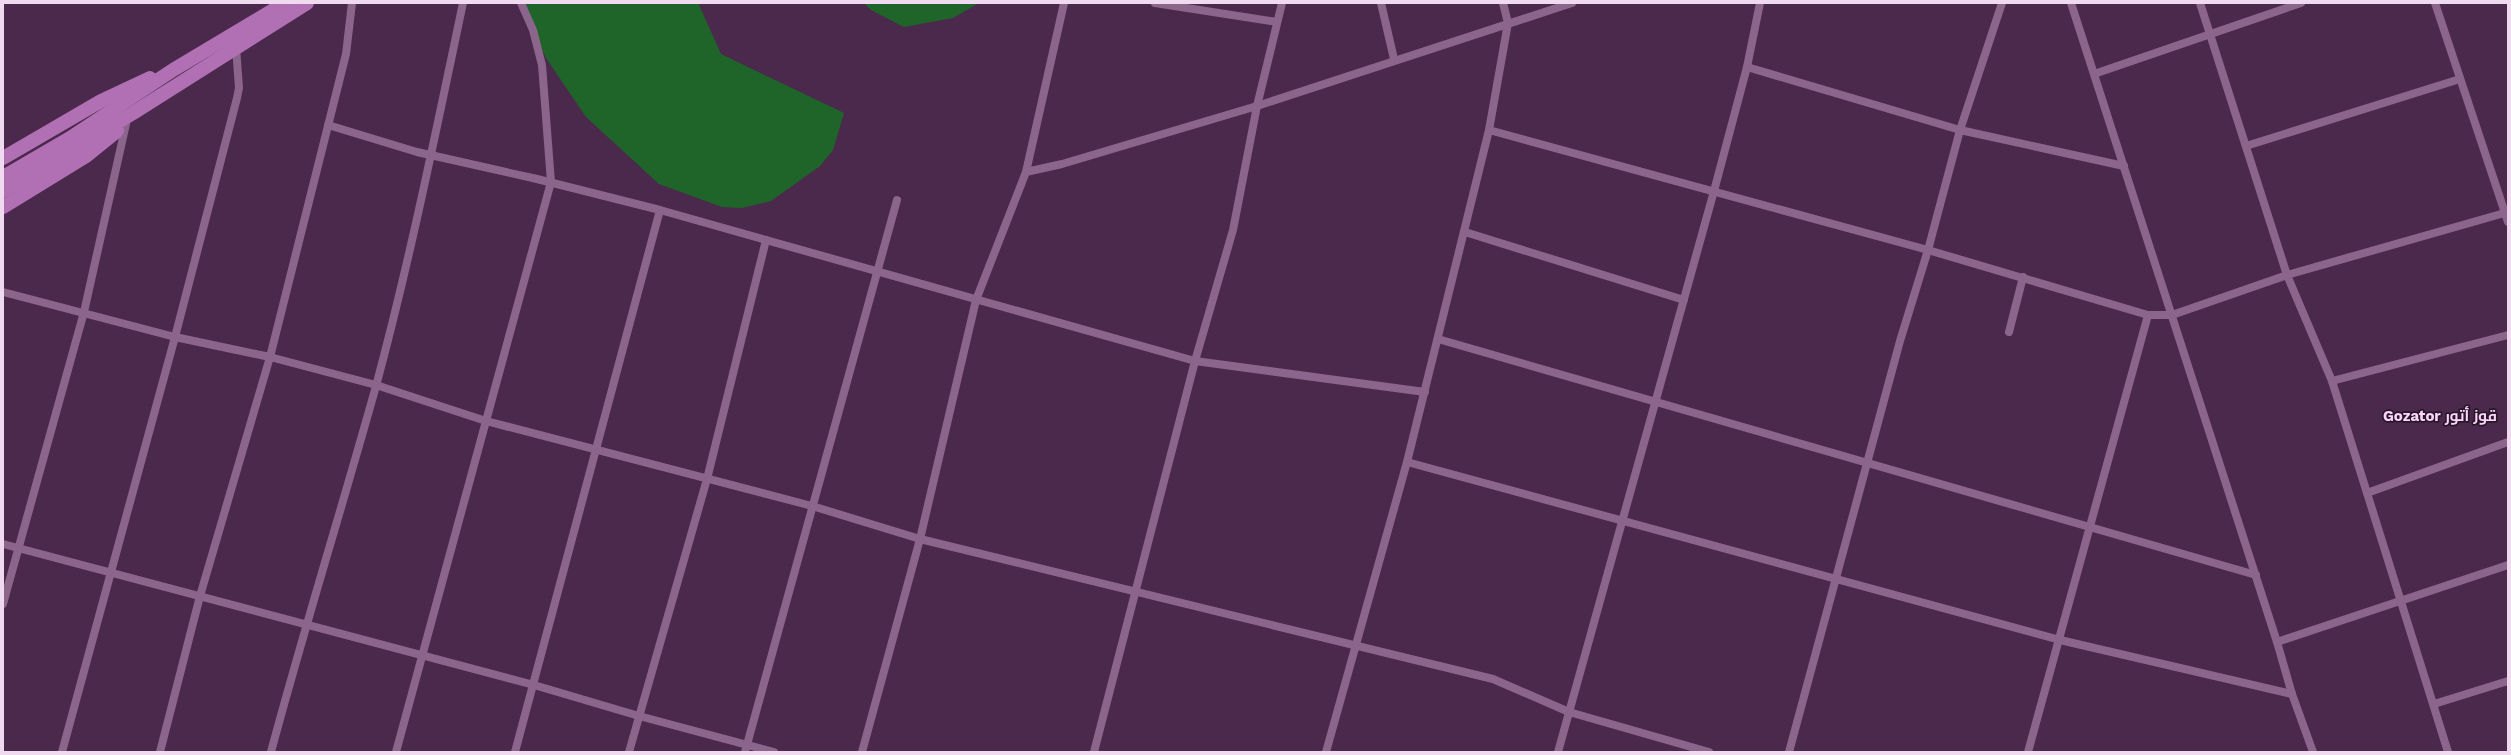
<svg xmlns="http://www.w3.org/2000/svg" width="2511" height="755" font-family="'Work Sans',Cairo,sans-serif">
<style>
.water{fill:#1f6529}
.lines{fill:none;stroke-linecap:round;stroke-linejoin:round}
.minor{stroke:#8b658b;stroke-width:8}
.trunk{stroke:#b270b4;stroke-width:14}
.labels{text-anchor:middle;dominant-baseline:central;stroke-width:3.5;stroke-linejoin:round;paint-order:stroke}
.neighbourhood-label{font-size:15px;font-weight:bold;fill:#fdd2fd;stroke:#281928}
</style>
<rect width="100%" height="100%" fill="#4b294c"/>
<!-- water -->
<g class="water">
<path d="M522 3H701L699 5 721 54 844 113 833 150 820 166 771 201 742 208 722 207 659 184 586 117 546 58Z"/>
<path d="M864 3H979L953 18 904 27 871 10Z"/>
</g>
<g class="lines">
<!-- minor -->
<g class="minor">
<path d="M1155 3 1277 22"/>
<path d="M1381 3 1394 59"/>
<path d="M2071 3 2277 642 2292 694 2313 752"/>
<path d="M2200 3 2287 275 2332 381 2448 752"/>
<path d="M2435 3 2508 222"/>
<path d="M1747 67 1960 130 2124 166"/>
<path d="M2094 74 2301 3"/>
<path d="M328 125 417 152 537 179 660 210 1195 361 1425 392"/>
<path d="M1489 130 1928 250 2148 315H2172L2287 275 2508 212"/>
<path d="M2246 146 2460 79"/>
<path d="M1026 172 1064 3"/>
<path d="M1465 232 1684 300"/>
<path d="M3 292 175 337 270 357 376 385 486 421 812 506 920 539 1493 679 1569 712 1709 752"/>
<path d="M2009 332 2023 277"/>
<path d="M1438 339 2256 575"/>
<path d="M2332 381 2508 335"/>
<path d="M1407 462 2060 640 2292 694"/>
<path d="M2367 493 2508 442"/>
<path d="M3 544 534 685 639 716 774 752"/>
<path d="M3 604 84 312 126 124"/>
<path d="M2277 642 2508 565"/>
<path d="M2434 704 2508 681"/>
<path d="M62 752 175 337 237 98 239 88 236 47"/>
<path d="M160 752 200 596 270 357 346 54 352 3"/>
<path d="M271 752C304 629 342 508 376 386 410 260 436 131 463 3"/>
<path d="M396 752 551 182 542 65 533 30 521 3"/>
<path d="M515 752 660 210"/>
<path d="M629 752 707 479 766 240"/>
<path d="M745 752 897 200"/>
<path d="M862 752 920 539 976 300 1026 172 1062 164 1257 106 1572 3"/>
<path d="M1094 752 1195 361 1233 230 1257 106 1282 3"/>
<path d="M1326 752 1407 462 1489 130 1508 23 1503 3"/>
<path d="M1558 752 1714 191 1747 67 1760 3"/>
<path d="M1789 752 1900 341 1928 250 1960 130 2002 3"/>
<path d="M2028 752 2148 315"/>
</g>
<!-- trunk -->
<g class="trunk">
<path d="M3 158 101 101 150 78"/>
<path d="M3 177 70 138 173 70 285 3"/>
<path d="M3 191 133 113 307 3"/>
<path d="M3 207 86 156 117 131"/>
</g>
</g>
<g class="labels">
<!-- neighbourhood labels -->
<g class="neighbourhood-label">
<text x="2440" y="416">Gozator قوز أتور</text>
</g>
</g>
<!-- border -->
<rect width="2511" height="755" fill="none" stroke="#efdaef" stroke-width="8"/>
</svg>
